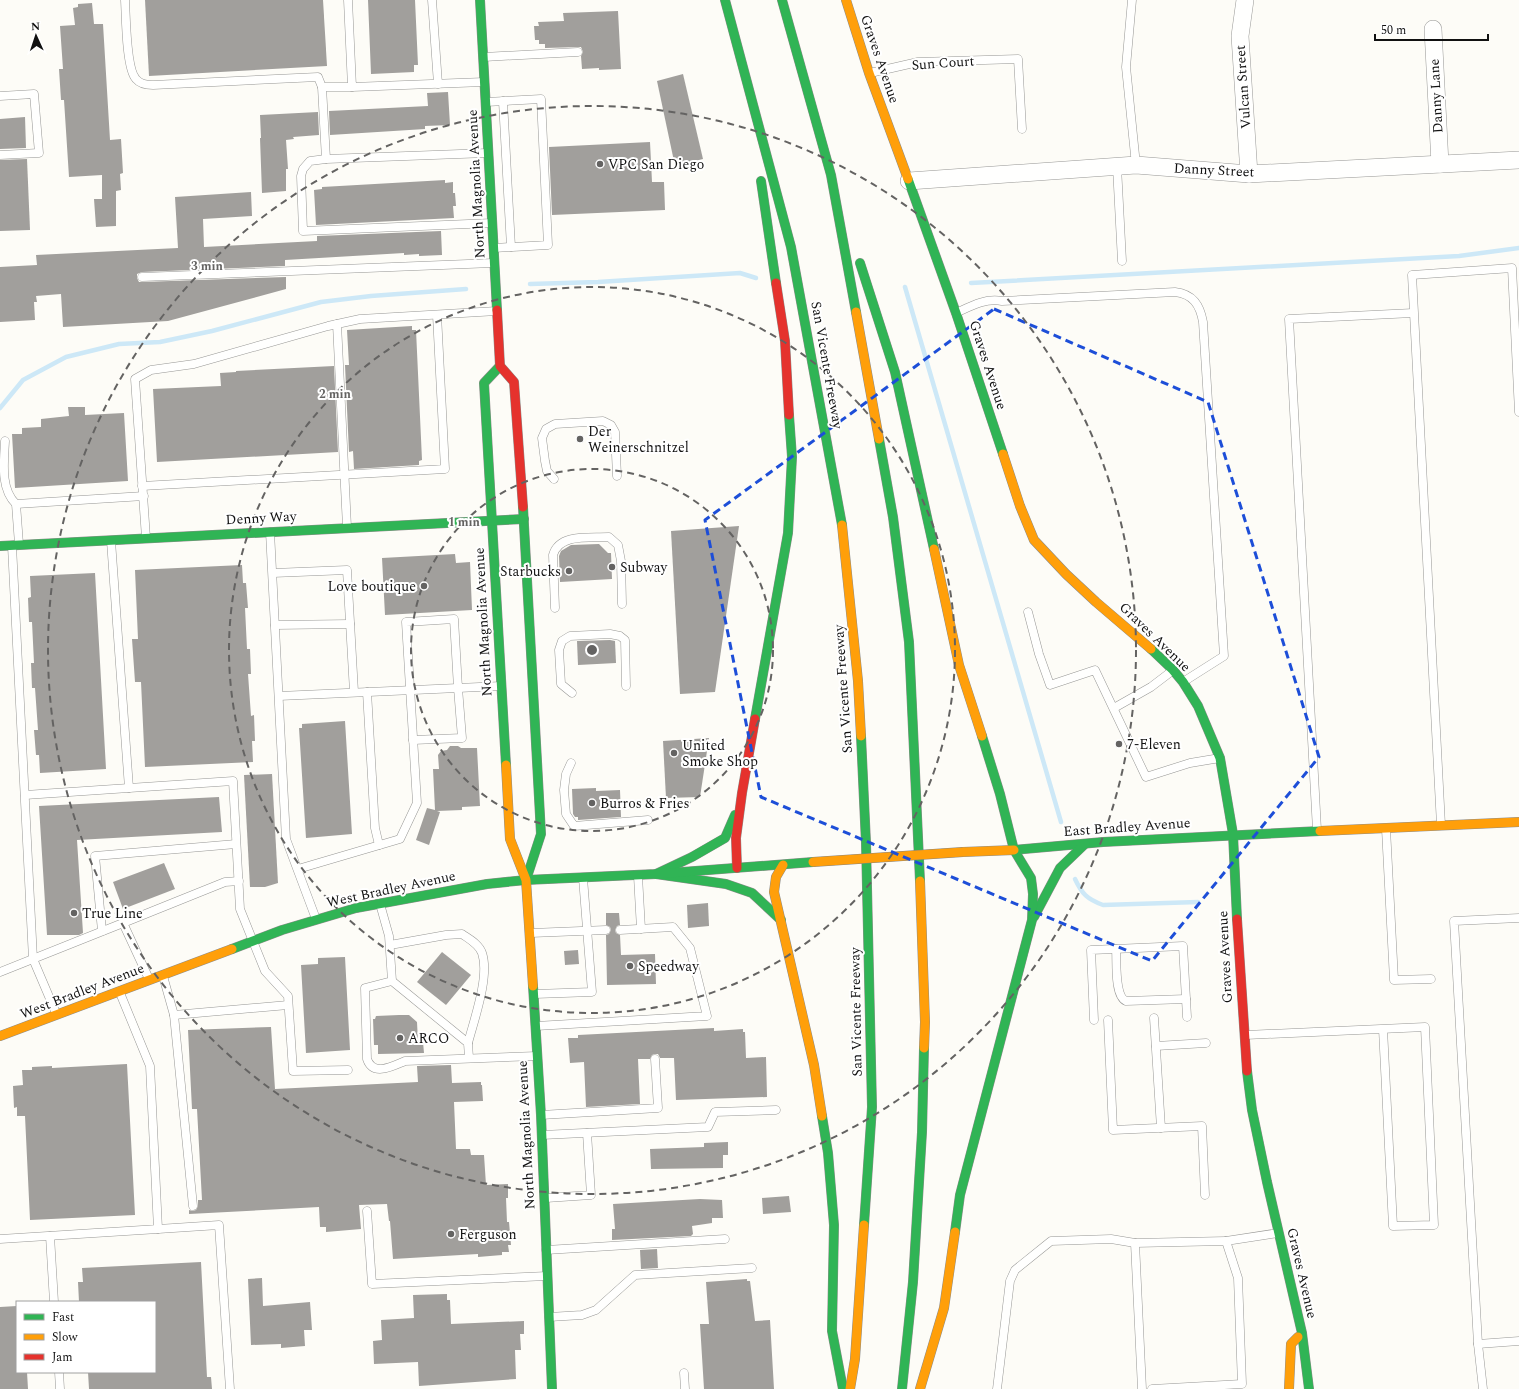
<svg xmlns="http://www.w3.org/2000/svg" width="1519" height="1389" font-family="Spectral,serif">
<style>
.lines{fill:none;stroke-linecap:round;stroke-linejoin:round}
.stream{stroke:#cde8f7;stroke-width:4.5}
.building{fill:#a19f9c}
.lane-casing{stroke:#979795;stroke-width:9}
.street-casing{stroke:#979795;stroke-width:18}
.fast-casing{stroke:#8e8d8b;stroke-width:10}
.slow-casing{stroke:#8e8d8b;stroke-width:10}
.jam-casing{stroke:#8e8d8b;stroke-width:10}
.lane{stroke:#fffffe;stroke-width:8}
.street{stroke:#fffffe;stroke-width:17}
.fast{stroke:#30b455;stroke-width:9}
.slow{stroke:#ff9f0a;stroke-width:9}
.jam{stroke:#e5322d;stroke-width:9}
.slow-bridge-casing{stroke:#858482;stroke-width:10;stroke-linecap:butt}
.slow-bridge{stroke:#ff9f0a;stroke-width:9}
.marked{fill:none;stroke:#1d4ed8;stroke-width:3;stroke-dasharray:8 5;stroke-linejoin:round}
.ring{fill:none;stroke:#646362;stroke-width:2;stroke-dasharray:7 5}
.poi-dot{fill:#646362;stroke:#fff;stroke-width:1.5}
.labels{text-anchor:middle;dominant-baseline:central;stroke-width:4;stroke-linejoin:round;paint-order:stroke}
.street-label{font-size:14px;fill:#111;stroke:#fff}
.poi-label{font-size:14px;fill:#111;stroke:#fff;text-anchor:start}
.centre{fill:#646362;stroke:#fff;stroke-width:2}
.ring-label{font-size:12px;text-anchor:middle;font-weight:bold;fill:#646362;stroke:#fff;stroke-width:4;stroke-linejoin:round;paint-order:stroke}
</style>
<rect width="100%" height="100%" fill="#fdfcf7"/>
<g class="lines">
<!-- stream -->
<g class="stream">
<path d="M971 283 1459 256 1519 248"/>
<path d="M530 284 598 282 740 273 756 278"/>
<path d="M905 287 1061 822"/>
<path d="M0 408 23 380 66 357 119 344 160 342 212 331 321 302 371 296 466 289"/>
<path d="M1075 879C1082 894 1087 899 1103 905L1198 902"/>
</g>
</g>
<!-- building -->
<g class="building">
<path d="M145 0H323L327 66 149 76Z"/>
<path d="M368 0H415L418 65H414V72L371 74Z"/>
<path d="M92 3 94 24H103L110 140 121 139 123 173 120 174 121 190 116 191V226L96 227 94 199H102V175L69 177 64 100H61L59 69H63L60 26 75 25 73 8 78 7V4Z"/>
<path d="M618 11 621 69 599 70V68L582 69 581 56 583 52 581 47 545 48V44H539V40H535L534 26H539L538 22 564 21 563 13Z"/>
<path d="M683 74 703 159 675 166 657 81Z"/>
<path d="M448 92 450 125 425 126V129L330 135 329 111 428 106 427 93Z"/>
<path d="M318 112 319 135 293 137 294 139 286 140 288 169H286V191L262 193 260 138H261L260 115Z"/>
<path d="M25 117 26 148 0 149V119Z"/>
<path d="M650 142 652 182H664L665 210 552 215 549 147Z"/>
<path d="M27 159 30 230 0 231V160Z"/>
<path d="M445 180V183L453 182V193H455L456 206H453L454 218 316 225 314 190 322 189V187Z"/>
<path d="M251 192 252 216 203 219 204 247 317 241V236L441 231 442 255 419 256V254L404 255V253L285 260V266L142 272 137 274V278L139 282H142L286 277V289L168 321 63 327 61 294 36 296 37 302H34L35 320 0 322V267L37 265 36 255 178 248 175 197Z"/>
<path d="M412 326V330H416L422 460 419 461V465L354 469 353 451 349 452 345 365H349L347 330Z"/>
<path d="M334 366 338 452 157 462 153 389 221 386 220 373 236 372V371Z"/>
<path d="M68 407H85V415L124 413 128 481 15 488 12 434H22V428L41 427V419L69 416Z"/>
<path d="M739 526 715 692 680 694 671 531Z"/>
<path d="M599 544 608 553H611L612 579 560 582 559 556 561 551 571 545Z"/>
<path d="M455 554 456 563 470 562 472 610 385 615 382 558Z"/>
<path d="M242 565 243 583H246L248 608H245L247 649H250L251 674H248L251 716 254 715 255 741H252L253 762 145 767 141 682H135L132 639H138L135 570Z"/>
<path d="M95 573 106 769 40 773 39 755H36L34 730H38L35 688H32L31 663H34L32 622H29L28 598 31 597 30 576Z"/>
<path d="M610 640 615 641 616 663 578 665 577 641Z"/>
<path d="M345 721 352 834 306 838 299 728H302V724Z"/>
<path d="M709 738 700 797 666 798 663 741Z"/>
<path d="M450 746H458L461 748H477L480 806 462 807V810L437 811 440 812 429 845 416 840 427 808 435 810 433 769H439L438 755 441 751 447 750Z"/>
<path d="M272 774 278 883 265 887H250L244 775Z"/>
<path d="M596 788V791L620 790 621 817 578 820V817H575L573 814 572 789Z"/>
<path d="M219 797 222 832 77 840 83 933 79 935H47L39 806Z"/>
<path d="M164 863 175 889 123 909 113 882Z"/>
<path d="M708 903 709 926 688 928 687 905Z"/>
<path d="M606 913H619L620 925 617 926 615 930 616 933 620 935 621 955 655 954 656 984 607 985 606 935 609 934 611 930 610 927 606 925Z"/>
<path d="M578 950 579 964 565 965 564 951Z"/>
<path d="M442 952 471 975 446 1005 417 982Z"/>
<path d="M345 957 350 1050 306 1053 301 965 318 964V958Z"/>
<path d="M399 1015H409L417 1022 418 1042H423L424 1053 378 1054V1045H374L373 1019H375L376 1016Z"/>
<path d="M271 1027 275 1089 418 1082 417 1066 451 1065 452 1083 481 1082V1085H482L483 1101 454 1102 456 1149H470L471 1155H484L486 1185 508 1184V1198H506L507 1222H509L511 1245H508L509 1252H502V1255L478 1257V1254L393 1259 390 1221H389L387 1204 359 1205 361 1229 326 1232V1227H320L319 1207 189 1214V1210L193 1211 196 1210 198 1206V1200H202L197 1109H192L188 1030Z"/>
<path d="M714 1028V1031L743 1029V1032H745L746 1058 766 1057 767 1097 676 1100 674 1058H660L658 1054H655L652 1055 650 1059H638L640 1104 586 1107 584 1062 570 1063 568 1038H578V1035Z"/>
<path d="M127 1064 135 1215 30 1220 25 1116H17V1107L14 1108 13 1086 23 1085 22 1070H32V1067L52 1066V1068Z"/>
<path d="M728 1142V1155H723V1168L651 1169 650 1149 704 1147V1143Z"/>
<path d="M789 1196 791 1212 763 1214 762 1198Z"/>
<path d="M700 1199 722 1200 723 1218H712V1223L692 1226 693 1234 691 1236 612 1240V1229H615L613 1204Z"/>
<path d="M657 1249 658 1268 641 1269 640 1250Z"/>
<path d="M201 1262 207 1377H211L212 1389H89L88 1372H155V1302H79L78 1282H83L82 1268Z"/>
<path d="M262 1278 263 1306 310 1302 312 1330H304L305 1346 281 1348V1344L251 1345 248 1279Z"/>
<path d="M747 1279V1281H750L755 1321 770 1320 774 1389H704L700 1324H709L706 1282Z"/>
<path d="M447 1294V1300H450L451 1324 524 1321V1334H520L521 1350H515L516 1379 419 1386 418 1362 374 1364 373 1341 382 1340 381 1320 414 1318 413 1295Z"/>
<path d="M17 1306V1372H27L28 1389H0V1307Z"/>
</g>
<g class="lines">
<defs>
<g id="lane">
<path d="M125 0C126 16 126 69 136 79 140 84 147 85 153 85L318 77 322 87"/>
<path d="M348 0 352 87 484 82"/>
<path d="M432 0 438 84"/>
<path d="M1132 0 1126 67 1136 165"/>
<path d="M484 57 578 52"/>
<path d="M870 73 918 62 1018 59 1022 129"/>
<path d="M0 96 34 94 39 153 0 155"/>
<path d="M503 101 511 247"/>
<path d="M486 102 541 99 548 245 494 248"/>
<path d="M487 153 326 159 310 161 303 169 301 176 303 231 492 223"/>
<path d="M326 159 322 87H352"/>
<path d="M1117 167 1122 261"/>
<path d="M142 277 493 263"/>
<path d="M956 313C971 306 985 298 1002 301L1175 292C1193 294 1200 305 1203 322L1224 656 1183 682"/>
<path d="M337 324 347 527"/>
<path d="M5 441C4 461 0 489 16 504L19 544"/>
<path d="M554 479 547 471 545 461 542 438 546 429 555 424 603 421 611 425 615 432 617 476"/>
<path d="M142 486 445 469 437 315"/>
<path d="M16 504 144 496"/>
<path d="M270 532 286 839 316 919"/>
<path d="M146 538 135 379 151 370 194 364 328 326 360 319 497 311"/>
<path d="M111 541 129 788"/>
<path d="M12 546 33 959 56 1013"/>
<path d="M273 573 347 570 354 692"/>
<path d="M555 608 553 555C559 533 590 538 609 537L618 545 621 561 622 604"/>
<path d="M1028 612 1039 654 1050 685 1095 670 1146 777 1190 763 1220 758"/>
<path d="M275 625 350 624"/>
<path d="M367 692 375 828 379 845"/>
<path d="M572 693 561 684 559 650 562 641 570 636 610 634 620 636 625 640 626 686"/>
<path d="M279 696 458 688 462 738 413 740"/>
<path d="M1114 708 1151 687 1172 671"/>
<path d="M571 763 566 774 564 790 566 814 574 826 648 820"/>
<path d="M25 795 233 781 240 909 265 971 288 996 293 1071 348 1070"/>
<path d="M1441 825 1412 275 1512 268 1519 412"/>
<path d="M1386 829 1394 980 1431 979"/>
<path d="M1317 830 1289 319 1413 313"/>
<path d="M298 869 400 839 417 803 406 622 454 619 458 688 501 686"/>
<path d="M638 876 641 929"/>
<path d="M380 904 389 936 392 981 365 988 367 1059C373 1077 393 1066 405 1061L537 1056"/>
<path d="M123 923 225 882 239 881"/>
<path d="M102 931 95 856 236 844"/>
<path d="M531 933 606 930"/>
<path d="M390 945 446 935 462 934C469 939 479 944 482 953 490 976 474 1020 468 1043"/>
<path d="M1116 949C1117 961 1114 996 1126 1001L1186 999"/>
<path d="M0 972 123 923 149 979"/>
<path d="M163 976 174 1015 193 1206"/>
<path d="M392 981 468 1043 469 1058"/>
<path d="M535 994 592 992 583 878"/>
<path d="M174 1015 288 1005"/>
<path d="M1154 1018 1161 1128"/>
<path d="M1094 1020 1091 950 1183 946 1187 1017"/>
<path d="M1108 1020 1113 1130 1202 1126 1205 1195"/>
<path d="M536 1026 707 1016 690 948 673 927 620 930"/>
<path d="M1246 1035 1425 1027 1434 1225 1393 1226 1383 1029"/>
<path d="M1156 1046 1206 1043"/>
<path d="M541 1115 658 1108 655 1059"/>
<path d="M542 1135 708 1127 715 1112 776 1110"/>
<path d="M546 1198 591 1195 587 1133"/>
<path d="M367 1211 372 1284 547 1276"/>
<path d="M158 1229 219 1225 230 1389"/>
<path d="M50 1236 54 1302"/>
<path d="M0 1239 158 1229 150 1066 120 993"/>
<path d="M1226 1241 1278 1233"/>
<path d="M1135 1243 1142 1389"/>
<path d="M546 1250 725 1239"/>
<path d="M549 1317 582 1315 596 1310 635 1275 752 1268"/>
<path d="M1478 1344 1519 1341"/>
<path d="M59 1372 60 1389"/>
<path d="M684 1373 685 1389"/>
<path d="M997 1389 1010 1281 1015 1270 1051 1241 1111 1239 1135 1243 1226 1241 1238 1278 1242 1384 1152 1389"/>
<path d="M1483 1389 1478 1344 1454 921 1519 918"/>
</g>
<g id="street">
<path d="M1245 0 1240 36 1249 174"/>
<path d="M1433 29 1440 164"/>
<path d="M909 181 1136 165 1249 174 1519 160"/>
</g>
<g id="fast">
<path d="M480 0 497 310"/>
<path d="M725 0 791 247 842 525"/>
<path d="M782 0 831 175 856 312"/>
<path d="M908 179 956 313 1003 454"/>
<path d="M761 181 776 283"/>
<path d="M860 263 895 372 934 549"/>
<path d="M500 366 484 383 506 765"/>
<path d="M879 439 893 517 909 642 920 881"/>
<path d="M523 507 541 834 526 880"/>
<path d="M0 546 524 519"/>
<path d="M1151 649 1173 670 1183 682 1198 706 1220 758 1233 834 1237 919"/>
<path d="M755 719 788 533 792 457 789 415"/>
<path d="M861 736 866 843 872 1107 864 1225"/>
<path d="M1014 850 1103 842 1320 831"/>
<path d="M656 874 726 884 752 893 781 920"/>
<path d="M656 874 692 857 725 838 735 815"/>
<path d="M526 880 656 874 813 862"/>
<path d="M1034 917 1060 868 1085 844"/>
<path d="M232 949 282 930 356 908 487 884 526 880"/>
<path d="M533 986 541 1115 552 1389"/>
<path d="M1247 1071 1252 1110 1267 1182 1302 1333 1309 1389"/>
<path d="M822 1116 828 1153 834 1225 832 1331 843 1389"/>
<path d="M955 1232 960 1195 1032 920 1033 894 1031 878 1014 850 1000 794 982 736"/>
<path d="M902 1389 913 1282 922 1132 924 1048"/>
</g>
<g id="slow">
<path d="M846 0 869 73 908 179"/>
<path d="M856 312 879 439"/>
<path d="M1003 454 1020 506 1034 540 1066 574 1096 602 1151 649"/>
<path d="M842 525 858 681 861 736"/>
<path d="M934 549 959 665 982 736"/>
<path d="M506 765 510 839 526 880 533 986"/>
<path d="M1320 831 1519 822"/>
<path d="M963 852 1014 850"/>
<path d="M783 865 776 877 774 892 814 1065 822 1116"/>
<path d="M920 881 925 1022 924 1048"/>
<path d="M0 1036 232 949"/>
<path d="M850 1389 855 1359 864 1225"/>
<path d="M920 1389 944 1308 955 1232"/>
<path d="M1289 1389 1291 1344 1298 1337"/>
</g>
<g id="jam">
<path d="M776 283 785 341 789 415"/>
<path d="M497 310 500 366 514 382 523 507"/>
<path d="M737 868 736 838 742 793 755 719"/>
<path d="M1237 919 1247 1071"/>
</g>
</defs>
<!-- lane casing -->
<use href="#lane" class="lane-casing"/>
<!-- street casing -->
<use href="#street" class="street-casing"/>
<!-- fast casing -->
<use href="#fast" class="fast-casing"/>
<!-- slow casing -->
<use href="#slow" class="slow-casing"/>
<!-- jam casing -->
<use href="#jam" class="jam-casing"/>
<!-- lane -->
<use href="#lane" class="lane"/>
<!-- street -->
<use href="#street" class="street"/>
<!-- fast -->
<use href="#fast" class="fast"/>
<!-- slow -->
<use href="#slow" class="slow"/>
<!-- jam -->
<use href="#jam" class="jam"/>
<defs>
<path id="slow-bridge" d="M813 862 963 852"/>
</defs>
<!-- slow-bridge casing -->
<use href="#slow-bridge" class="slow-bridge-casing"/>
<!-- slow-bridge -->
<use href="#slow-bridge" class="slow-bridge"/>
</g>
<!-- marked area -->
<path class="marked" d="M994 309 1208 402 1319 757 1152 961 761 797 705 520Z"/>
<!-- distance rings -->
<g class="ring">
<circle cx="592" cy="650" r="181"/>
<circle cx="592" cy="650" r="363"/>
<circle cx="592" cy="650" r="544"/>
</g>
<!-- markers -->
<g class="poi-dot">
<circle cx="600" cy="164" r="4"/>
<circle cx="580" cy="439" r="4"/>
<circle cx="612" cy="567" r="4"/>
<circle cx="569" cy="571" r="4"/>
<circle cx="424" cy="586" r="4"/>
<circle cx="1119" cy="744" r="4"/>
<circle cx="674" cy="753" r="4"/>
<circle cx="592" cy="803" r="4"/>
<circle cx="74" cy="913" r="4"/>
<circle cx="630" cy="966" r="4"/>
<circle cx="400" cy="1038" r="4"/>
<circle cx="451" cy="1234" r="4"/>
</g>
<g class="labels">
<!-- street labels -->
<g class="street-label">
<text transform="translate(880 59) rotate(71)">Graves Avenue</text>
<text transform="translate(943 63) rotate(-4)">Sun Court</text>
<text transform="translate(1243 87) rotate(-94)">Vulcan Street</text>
<text transform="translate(1436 96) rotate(-93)">Danny Lane</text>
<text transform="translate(1214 170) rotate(3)">Danny Street</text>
<text transform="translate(476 184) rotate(-93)">North Magnolia Avenue</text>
<text transform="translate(827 365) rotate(80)">San Vicente Freeway</text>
<text transform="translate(988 365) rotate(72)">Graves Avenue</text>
<text transform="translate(261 518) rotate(-3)">Denny Way</text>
<text transform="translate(483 622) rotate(-93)">North Magnolia Avenue</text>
<text transform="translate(1155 637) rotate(44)">Graves Avenue</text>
<text transform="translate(843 689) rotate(-94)">San Vicente Freeway</text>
<text transform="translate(1127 827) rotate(-4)">East Bradley Avenue</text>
<text transform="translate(391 889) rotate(-12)">West Bradley Avenue</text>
<text transform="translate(1225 957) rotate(-93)">Graves Avenue</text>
<text transform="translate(82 991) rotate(-21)">West Bradley Avenue</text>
<text transform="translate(856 1012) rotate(-91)">San Vicente Freeway</text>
<text transform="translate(526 1135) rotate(-93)">North Magnolia Avenue</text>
<text transform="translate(1302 1273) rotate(77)">Graves Avenue</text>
</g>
<!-- poi labels -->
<g class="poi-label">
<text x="608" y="164">VPC San Diego</text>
<text x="588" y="431">Der<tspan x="588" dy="16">Weinerschnitzel</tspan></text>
<text x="620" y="567">Subway</text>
<text x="561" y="571" text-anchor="end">Starbucks</text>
<text x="416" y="586" text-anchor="end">Love boutique</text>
<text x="1127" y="744">7-Eleven</text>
<text x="682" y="745">United<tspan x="682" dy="16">Smoke Shop</tspan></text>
<text x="600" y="803">Burros &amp; Fries</text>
<text x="82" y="913">True Line</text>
<text x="638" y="966">Speedway</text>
<text x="408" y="1038">ARCO</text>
<text x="459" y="1234">Ferguson</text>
</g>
</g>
<circle cx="592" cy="650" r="6" class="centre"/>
<g class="ring-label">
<text x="207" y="270">3 min</text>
<text x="335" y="398">2 min</text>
<text x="464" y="526">1 min</text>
</g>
<!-- legend -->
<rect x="16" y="1301" width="140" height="72" fill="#ffffff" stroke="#a0a0a0"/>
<rect x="24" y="1314" width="20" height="6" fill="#30b455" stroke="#a0a0a0"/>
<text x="52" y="1321" font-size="12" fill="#111111">Fast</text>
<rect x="24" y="1334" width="20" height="6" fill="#ff9f0a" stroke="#a0a0a0"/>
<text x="52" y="1341" font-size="12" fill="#111111">Slow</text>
<rect x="24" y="1354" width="20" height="6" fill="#e5322d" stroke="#a0a0a0"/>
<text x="52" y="1361" font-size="12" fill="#111111">Jam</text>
<!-- north arrow -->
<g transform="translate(36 36) rotate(357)" stroke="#ffffff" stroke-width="3" paint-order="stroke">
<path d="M0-3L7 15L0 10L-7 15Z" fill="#111111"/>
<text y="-6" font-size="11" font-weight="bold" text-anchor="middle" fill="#111111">N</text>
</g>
<!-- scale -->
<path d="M1375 34v6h113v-6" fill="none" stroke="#111111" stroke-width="2"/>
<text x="1381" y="34" font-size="12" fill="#111111" stroke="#ffffff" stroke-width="3" paint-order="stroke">50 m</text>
</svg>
